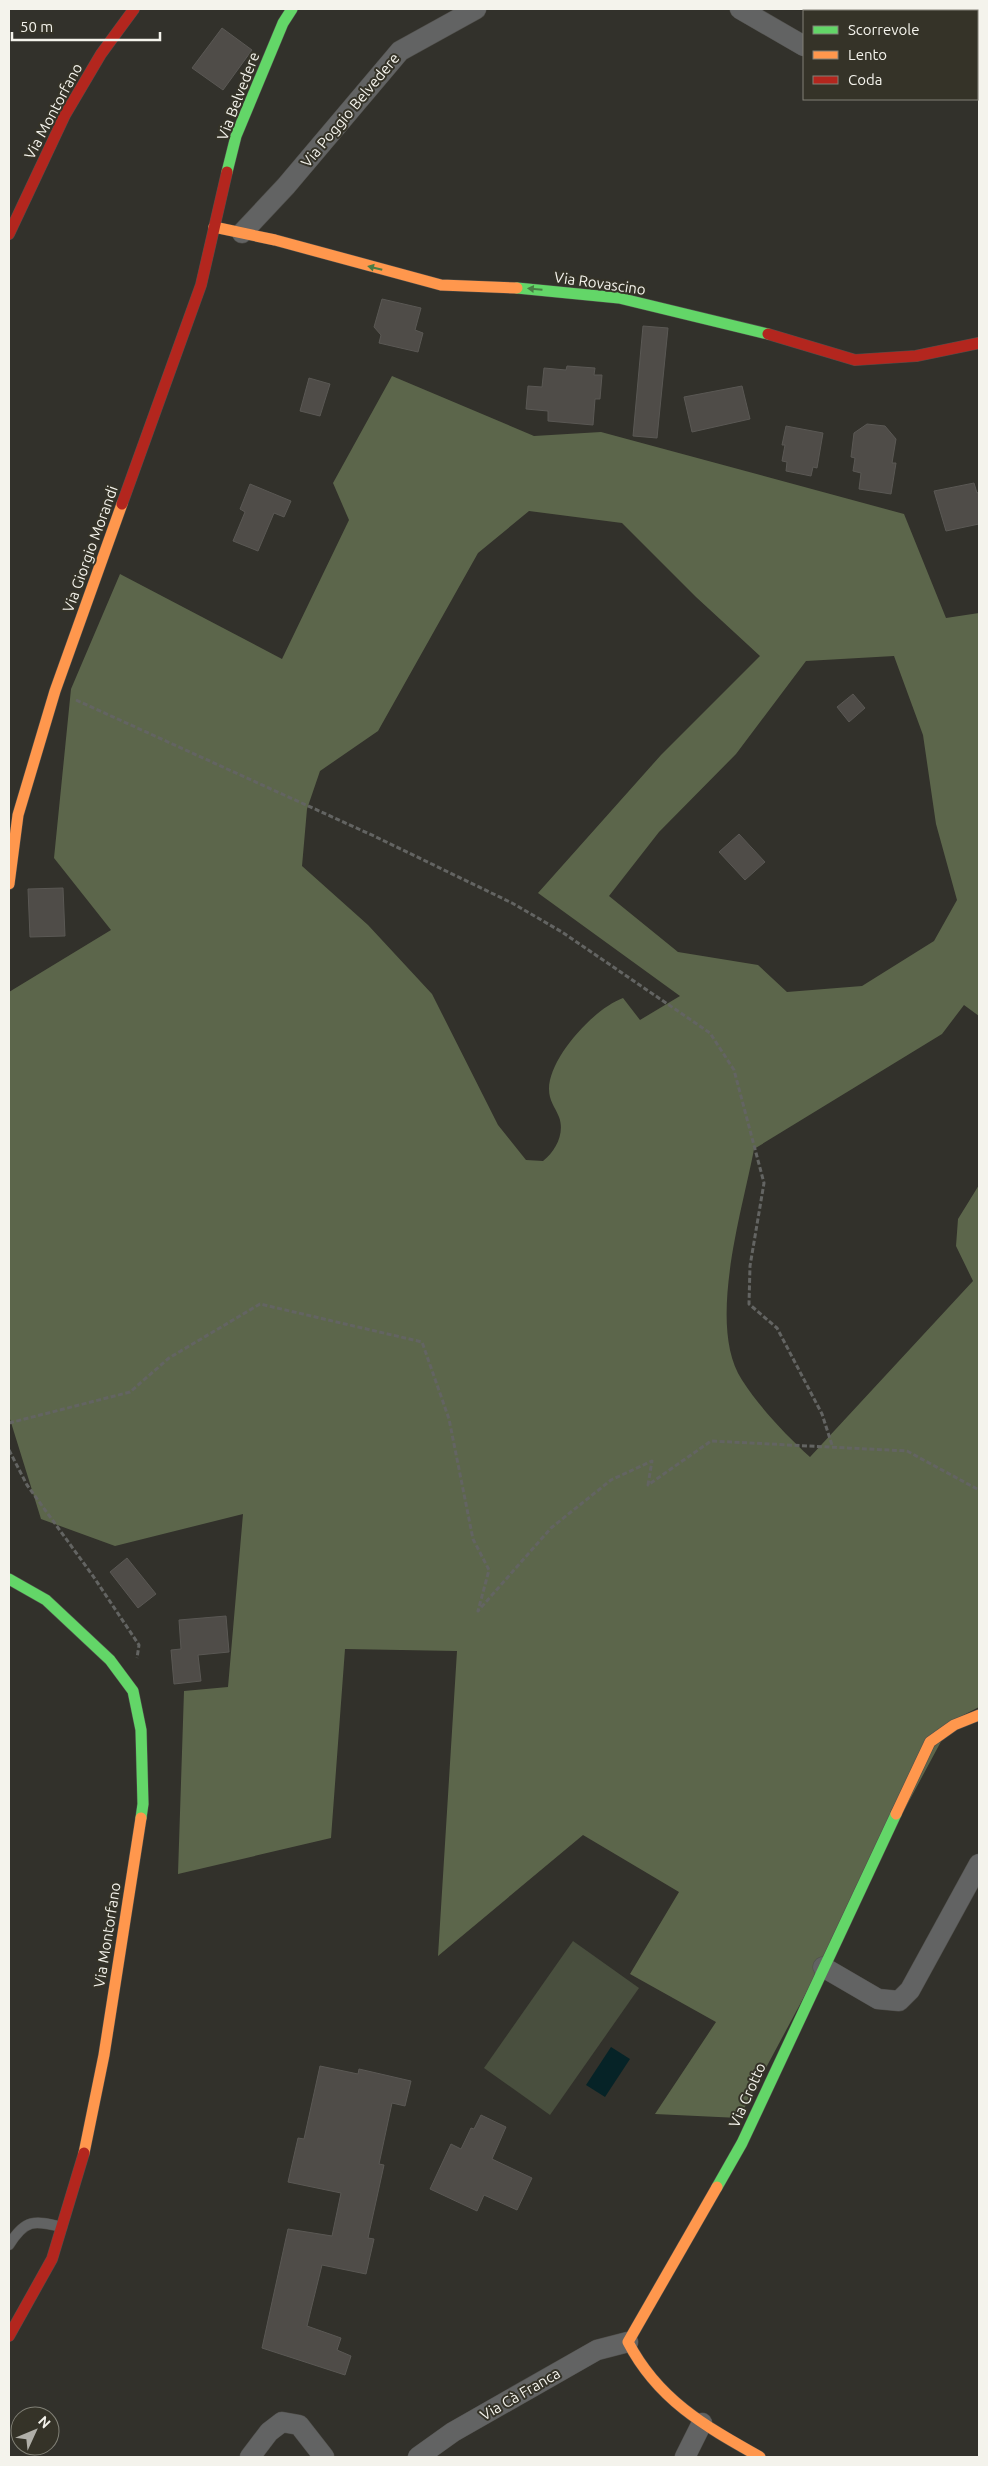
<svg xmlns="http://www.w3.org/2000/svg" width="988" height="2466" font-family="Ubuntu,sans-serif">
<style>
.green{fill:#494f3e}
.forest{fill:#5c664b;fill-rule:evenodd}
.water{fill:#062327}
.building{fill:#4f4c48;stroke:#5a5854}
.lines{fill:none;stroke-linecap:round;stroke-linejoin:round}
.lane-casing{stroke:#504f4b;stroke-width:11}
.street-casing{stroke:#504f4b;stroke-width:21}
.fast-casing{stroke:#504f4b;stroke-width:12}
.slow-casing{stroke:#504f4b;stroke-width:12}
.jam-casing{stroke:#504f4b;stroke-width:12}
.path{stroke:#636462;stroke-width:3;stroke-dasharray:5 2.5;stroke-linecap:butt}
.lane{stroke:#626363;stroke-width:10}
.street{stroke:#626363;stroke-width:20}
.fast{stroke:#63d668;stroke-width:11}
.slow{stroke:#ff974d;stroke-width:11}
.jam{stroke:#b3261e;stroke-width:11}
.oneway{fill:#4a7c45}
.labels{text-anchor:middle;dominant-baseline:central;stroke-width:4;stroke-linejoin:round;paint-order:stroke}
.street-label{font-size:15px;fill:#f4f3ec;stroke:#353328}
</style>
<rect width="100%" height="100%" fill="#32312b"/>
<!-- green -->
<path class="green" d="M573 1941 639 1988 550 2115 484 2068Z"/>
<!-- forest -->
<path class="forest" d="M392 376 534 436 601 432 904 514 946 618 979 613V1016L964 1005 942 1034 754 1149C743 1209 706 1325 742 1380 760 1408 786 1435 810 1457L973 1281 956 1246 958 1219 979 1185V1707L952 1721 739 2118 655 2114 716 2022 630 1974 679 1892 583 1835 438 1956 457 1651 345 1649 331 1838 178 1874 184 1691 228 1687 243 1514 115 1546 41 1519 9 1416V992L111 930 54 858 71 689 120 574 282 659 349 520 333 483ZM529 511 622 523 696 597 760 656 661 755 538 893 680 996 640 1020 623 998C595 1008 549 1057 549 1089 549 1101 555 1107 559 1117 565 1133 556 1151 543 1161L526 1160 498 1125 432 994 368 925 302 866 307 809 320 771 378 731 478 553ZM894 656 923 735 936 824 957 900 934 941 862 986 787 992 758 965 678 952 609 896 659 832 736 754 806 661Z"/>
<!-- water -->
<path class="water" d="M611 2047 630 2059 605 2097 586 2085Z"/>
<!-- building -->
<g class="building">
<path d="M222 28 252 50 223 90 192 68Z"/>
<path d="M382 299 421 308 415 330 423 333 418 352 379 343 381 335 374 327Z"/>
<path d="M643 326 668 328 657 438 633 436Z"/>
<path d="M567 366 595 368 594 375H602L600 399H595L593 425 548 421V411L526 409 528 386 542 387 544 368 566 370Z"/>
<path d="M309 378 330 384 320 416 300 411Z"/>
<path d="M742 386 750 419 692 432 684 397Z"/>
<path d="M867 424 885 426 896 439 892 463H896L891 494 859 489 861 473 853 471 855 458 851 457 854 433Z"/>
<path d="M786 426 823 433 817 468 813 467 811 476 786 471 787 462 782 461 785 445H782Z"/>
<path d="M974 483 977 493 979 492V524L946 531 934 491Z"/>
<path d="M250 484 291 501 284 517 274 513 258 551 233 541 245 512 240 509Z"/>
<path d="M853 694 865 708 849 722 837 707Z"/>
<path d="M739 834 765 862 745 880 719 852Z"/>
<path d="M63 888 65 936 30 937 28 889Z"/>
<path d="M127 1558 156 1594 138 1608 110 1572Z"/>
<path d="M226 1616 229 1652 198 1655 201 1681 174 1684 171 1650 181 1649 179 1620Z"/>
<path d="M320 2066 358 2074 359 2069 411 2081 405 2106 392 2103 379 2164 384 2165 368 2238 374 2239 366 2274 322 2265 307 2326 341 2338 337 2350 351 2356 345 2375 262 2348 288 2229 332 2236 341 2193 288 2182 298 2138 304 2139Z"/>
<path d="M481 2115 506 2127 492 2159 532 2178 517 2210 484 2195 477 2211 430 2189 451 2144 461 2149 471 2128 474 2129Z"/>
</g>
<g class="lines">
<defs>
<path id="lane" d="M9 2245C25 2219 34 2220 62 2227"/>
<g id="street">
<path d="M740 9 804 46"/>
<path d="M242 233 286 186 400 51 476 9"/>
<path d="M823 1967 878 1999 899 2001 910 1990 979 1864"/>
<path d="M250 2457 269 2432 282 2422 299 2425 324 2457"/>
<path d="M418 2457 453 2432 597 2350 628 2342"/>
<path d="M685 2457 702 2423"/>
</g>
<g id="fast">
<path d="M227 172 236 136 283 23 292 9"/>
<path d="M517 288 619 298 768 334"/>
<path d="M9 1579 46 1600 110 1660 133 1691 141 1730 143 1804 141 1818"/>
<path d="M717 2187 742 2143 896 1814"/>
</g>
<g id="slow">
<path d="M214 227 275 240 441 285 517 288"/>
<path d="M9 884 18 815 55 691 122 504"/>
<path d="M896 1814 930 1742 954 1725 979 1715"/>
<path d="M84 2153 104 2055 141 1818"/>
<path d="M717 2187 628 2342C658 2400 705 2426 760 2457"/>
</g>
<g id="jam">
<path d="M9 234 65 115 101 54 134 9"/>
<path d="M768 334 855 360 916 356 979 343"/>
<path d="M122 504 201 285 227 172"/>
<path d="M9 2336 52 2259 84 2153"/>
</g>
</defs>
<!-- lane casing -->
<use href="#lane" class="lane-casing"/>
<!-- street casing -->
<use href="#street" class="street-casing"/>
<!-- fast casing -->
<use href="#fast" class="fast-casing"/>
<!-- slow casing -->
<use href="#slow" class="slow-casing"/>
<!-- jam casing -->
<use href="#jam" class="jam-casing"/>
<!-- path -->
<g class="path">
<path d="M76 700 374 836 512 903 562 932 710 1033 734 1070 764 1183 750 1266 749 1304 777 1328 822 1414 832 1445"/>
<path d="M9 1423 130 1392 169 1358 260 1304 422 1342 449 1419 473 1539 489 1570 478 1611 551 1528 611 1480 652 1461 648 1485 711 1441 907 1451 979 1490"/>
<path d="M9 1450 27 1485 93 1576 139 1645 137 1658"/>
</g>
<!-- lane -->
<use href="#lane" class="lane"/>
<!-- street -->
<use href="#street" class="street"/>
<!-- fast -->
<use href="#fast" class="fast"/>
<!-- slow -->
<use href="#slow" class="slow"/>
<!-- jam -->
<use href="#jam" class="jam"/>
</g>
<!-- one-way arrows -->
<defs><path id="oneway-solid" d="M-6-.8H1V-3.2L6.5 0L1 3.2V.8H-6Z" transform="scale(1.25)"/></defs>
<g class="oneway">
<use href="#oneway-solid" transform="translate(375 268) rotate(-166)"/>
<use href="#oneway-solid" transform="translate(535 289) rotate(-175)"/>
</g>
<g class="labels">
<!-- street labels -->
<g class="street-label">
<text transform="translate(238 96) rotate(-69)">Via Belvedere</text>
<text transform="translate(350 110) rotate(-50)">Via Poggio Belvedere</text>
<text transform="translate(53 111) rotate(-62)">Via Montorfano</text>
<text transform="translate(600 283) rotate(8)">Via Rovascino</text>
<text transform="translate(90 549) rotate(-70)">Via Giorgio Morandi</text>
<text transform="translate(107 1935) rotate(-81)">Via Montorfano</text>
<text transform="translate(747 2095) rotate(-66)">Via Crotto</text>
<text transform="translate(520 2394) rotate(-30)">Via Cà Franca</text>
</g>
</g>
<!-- border -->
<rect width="988" height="2466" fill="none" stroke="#f4f3ec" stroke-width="20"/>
<!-- legend -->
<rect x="803" y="10" width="175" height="90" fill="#353328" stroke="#818076"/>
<rect x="813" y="26" width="25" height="8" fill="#63d668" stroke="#818076"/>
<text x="848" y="35" font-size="15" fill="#f4f3ec">Scorrevole</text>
<rect x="813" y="51" width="25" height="8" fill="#ff974d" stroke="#818076"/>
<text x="848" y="60" font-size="15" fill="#f4f3ec">Lento</text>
<rect x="813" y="76" width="25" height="8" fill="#b3261e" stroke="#818076"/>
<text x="848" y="85" font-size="15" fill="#f4f3ec">Coda</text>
<!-- north arrow -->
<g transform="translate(35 2431) rotate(46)"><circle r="24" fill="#353328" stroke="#818076"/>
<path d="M0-4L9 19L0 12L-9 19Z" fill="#b0afa8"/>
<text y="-8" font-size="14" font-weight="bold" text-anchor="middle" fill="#f4f3ec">N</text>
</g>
<!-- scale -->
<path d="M12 32v8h148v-8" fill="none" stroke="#f4f3ec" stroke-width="2.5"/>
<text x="20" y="32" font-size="15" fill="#f4f3ec" stroke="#353328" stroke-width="4" paint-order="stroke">50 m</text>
</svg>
